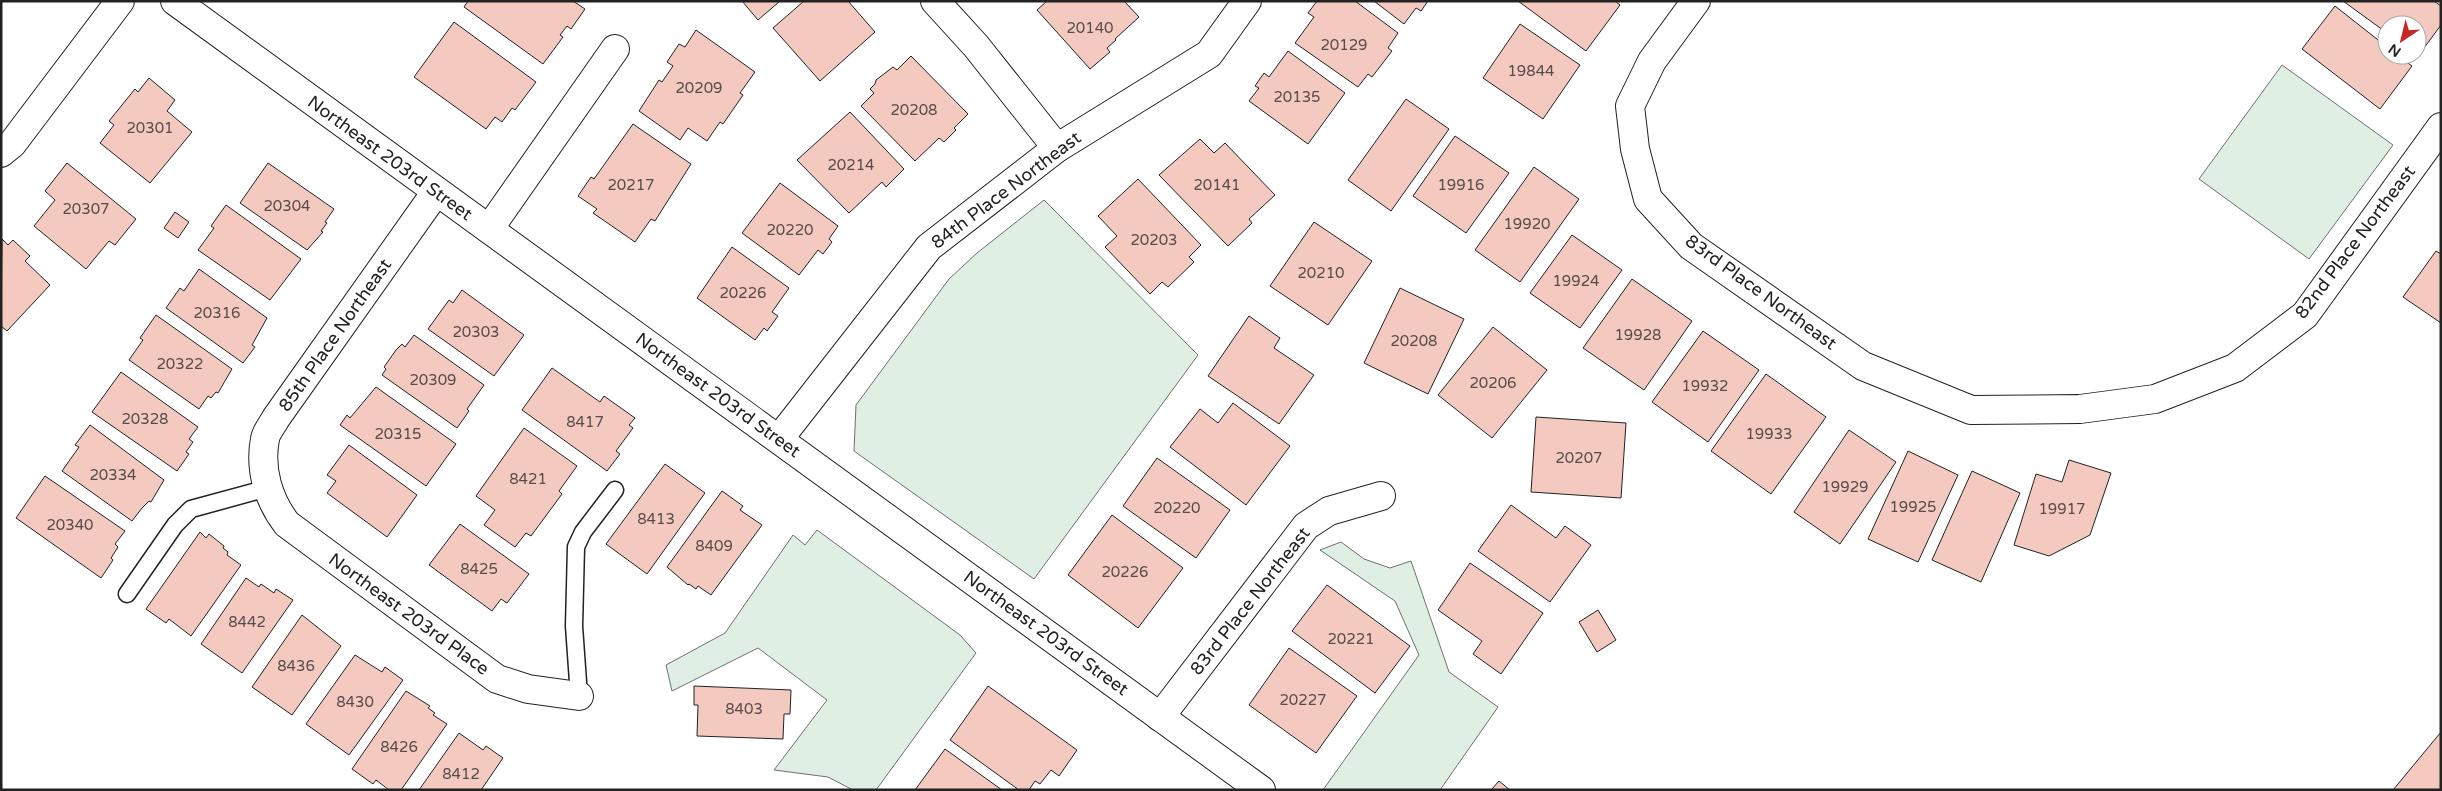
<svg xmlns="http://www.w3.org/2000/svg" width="2442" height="791" font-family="'Varela Round',sans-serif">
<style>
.green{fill:#e0efe3;stroke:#6f6f6f}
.building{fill:#f3c9c0;stroke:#222}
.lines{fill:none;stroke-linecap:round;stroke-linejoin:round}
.service-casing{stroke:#222;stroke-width:19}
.minor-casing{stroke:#222;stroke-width:30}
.tertiary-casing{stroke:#222;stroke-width:30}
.service{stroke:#fff;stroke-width:16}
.minor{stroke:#fff;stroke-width:28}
.tertiary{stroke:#fff;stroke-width:28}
.labels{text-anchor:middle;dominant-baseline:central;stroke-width:4;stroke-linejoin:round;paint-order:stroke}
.number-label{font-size:15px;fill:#564c4a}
.street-label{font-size:18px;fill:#222;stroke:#fff}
</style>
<rect width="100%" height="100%" fill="#fff"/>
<!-- green -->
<g class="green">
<path d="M2282 65 2393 145 2309 259 2199 179Z"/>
<path d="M1044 200 1198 355 1034 579 854 451 856 405 949 279 977 253Z"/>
<path d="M817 530 960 635 976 653 876 790H853L828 777 774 770 827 700 758 648 672 691 666 665 725 633 793 535 805 545Z"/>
<path d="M1341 542 1364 559 1390 568 1411 561 1449 672 1498 707 1440 790H1323L1419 655 1395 601 1320 550Z"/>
</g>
<!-- building -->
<g class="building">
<path d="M468 1H573L585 9 571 29 567 26 560 35 563 37 543 64 464 7Z"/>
<path d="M742 1H780L758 20Z"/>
<path d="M804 1H848L875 32 820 81 773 28Z"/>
<path d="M1047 1H1124L1139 17 1115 39 1116 40 1107 48 1110 52 1090 69 1037 10Z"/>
<path d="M1317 1H1355L1398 33 1388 48 1392 51 1372 77 1368 74 1358 87 1295 43 1314 17 1308 13Z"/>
<path d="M1374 1H1428L1421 11 1416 8 1404 24Z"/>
<path d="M1518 1H1615L1620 5 1586 51Z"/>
<path d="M2343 1H2434L2441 6V25L2418 56 2417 25H2387V33Z"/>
<path d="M2335 6 2387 47V55H2397L2412 66 2380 109 2302 49Z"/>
<path d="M454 22 536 82 515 110 512 108 502 122 495 117 486 129 414 77Z"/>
<path d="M1520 24 1580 65 1543 119 1483 78Z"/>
<path d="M696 30 755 72 740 93 743 95 723 124 720 122 707 141 688 128 680 140 639 111 659 80 662 82 673 66 667 62 679 44 685 47Z"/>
<path d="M1288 51 1345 93 1308 144 1249 101 1259 88 1255 86 1264 73 1269 77Z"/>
<path d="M911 56 968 114 954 128 956 130 944 142 939 138 915 161 861 106 874 93 870 89 875 84 876 80 893 67 897 70Z"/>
<path d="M149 78 175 100 167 111 192 132 150 183 100 143 114 125 109 121 135 89 138 92Z"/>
<path d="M1406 99 1449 129 1391 211 1348 180Z"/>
<path d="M850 112 904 169 886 187 882 182 849 213 797 160Z"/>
<path d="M633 124 691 164 655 221 651 219 635 242 593 213 597 209 578 196 591 177 594 179Z"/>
<path d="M1455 136 1509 173 1466 233 1413 196Z"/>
<path d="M1200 139 1214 153 1225 143 1275 195 1249 219 1252 223 1228 246 1159 175Z"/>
<path d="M67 163 136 219 115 245 109 241 86 269 34 226 55 200 45 191Z"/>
<path d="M268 163 334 209 325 222 327 223 321 231 323 232 307 250 240 203Z"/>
<path d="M1534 167 1579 199 1520 282 1475 250Z"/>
<path d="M1138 179 1201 245 1189 257 1194 262 1168 287 1162 282 1150 294 1105 247 1117 236 1098 216Z"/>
<path d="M780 183 838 226 829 239 832 242 823 254 818 250 799 275 742 233Z"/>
<path d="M226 205 301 259 270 300 198 250 214 228 211 226Z"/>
<path d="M175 212 189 222 178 238 164 228Z"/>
<path d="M1314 222 1372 261 1328 325 1270 286Z"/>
<path d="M1572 235 1622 270 1580 328 1530 293Z"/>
<path d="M2 239 8 245 13 240 30 256 25 261 50 285 7 331 1 326Z"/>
<path d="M732 247 789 288 772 312 778 316 767 331 764 328 755 340 697 298Z"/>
<path d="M2436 251 2441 254V323L2403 297Z"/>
<path d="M199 269 267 318 252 345 255 347 243 363 166 308 180 288 184 291Z"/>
<path d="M1632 279 1692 321 1644 390 1583 348Z"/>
<path d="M1400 288 1464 319 1428 394 1364 363Z"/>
<path d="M462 290 524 335 494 376 428 329 449 300 453 303Z"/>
<path d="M156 315 232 369 218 393 216 392 211 398 208 396 199 409 129 360 143 340 140 338Z"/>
<path d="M1249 316 1280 338 1274 348 1314 375 1279 424 1208 376Z"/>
<path d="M1493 327 1547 370 1492 438 1438 395Z"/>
<path d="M1703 331 1759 370 1708 442 1652 402Z"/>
<path d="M414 335 484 385 467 409 469 411 457 428 382 375 386 369 384 367 396 350 402 344 405 347Z"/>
<path d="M552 368 600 402 604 396 635 418 629 425 633 428 616 451 620 454 607 471 522 410Z"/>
<path d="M121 372 198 427 189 439 193 442 186 452 189 454 177 471 92 412Z"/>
<path d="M1766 374 1826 417 1771 494 1711 451Z"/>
<path d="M376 387 456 444 426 486 340 425 347 415 350 418Z"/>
<path d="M1233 403 1290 446 1246 505 1170 447 1200 409 1218 423Z"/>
<path d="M1536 417 1626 423 1621 498 1531 492Z"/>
<path d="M90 425 164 480 151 502 149 501 142 508 132 521 62 471 79 447 75 445Z"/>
<path d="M524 428 577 466 559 491 562 494 531 536 526 533 515 547 484 525 495 510 476 496Z"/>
<path d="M1849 430 1896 462 1840 544 1794 512Z"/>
<path d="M349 445 417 495 387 537 327 493 336 481 327 475Z"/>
<path d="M1908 451 1958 475 1918 562 1868 539Z"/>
<path d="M1157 458 1230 510 1196 558 1123 506Z"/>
<path d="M2069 460 2111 473 2090 535 2049 556 2014 545 2036 474 2062 482Z"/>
<path d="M665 464 705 493 647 574 606 544Z"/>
<path d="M1972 471 2020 493 1981 582 1932 560Z"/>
<path d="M45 476 125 531 115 544 118 547 111 558 113 560 101 578 16 518Z"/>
<path d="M722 491 743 506 740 510 762 525 711 595 698 586 696 589 689 584 688 585 667 567Z"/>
<path d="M1511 505 1556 538 1565 526 1591 545 1550 602 1478 551Z"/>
<path d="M1112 515 1183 568 1138 628 1068 575Z"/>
<path d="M460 524 529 574 507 603 501 599 492 611 429 565Z"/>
<path d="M200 532 206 538 209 534 224 546 223 548 228 552 227 555 241 565 191 636 169 619 166 623 146 609Z"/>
<path d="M1470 563 1543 613 1501 674 1473 654 1482 641 1438 610Z"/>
<path d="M246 578 259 587 261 584 274 593 276 589 293 600 242 673 201 644Z"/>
<path d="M1327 585 1410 646 1375 693 1292 631Z"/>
<path d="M1598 610 1616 640 1597 652 1579 622Z"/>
<path d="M302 615 341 646 292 715 252 687Z"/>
<path d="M1289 648 1357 696 1316 753 1249 705Z"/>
<path d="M355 655 382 672 385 667 403 680 349 755 306 724Z"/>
<path d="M694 686 791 690 790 714H784L783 739 697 736 698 705H694Z"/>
<path d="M988 686 1077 750 1059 776 1051 770 1040 784 1035 781 1029 790H1019L950 740Z"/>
<path d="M406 691 430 706 428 708 435 713 433 715 447 724 401 790H389L376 780 373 784 352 769Z"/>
<path d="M2441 732V790H2393Z"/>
<path d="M459 733 483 750 486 746 503 758 481 790H419Z"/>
<path d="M945 749 1002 790H915Z"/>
<path d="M1499 781 1510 790H1491Z"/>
</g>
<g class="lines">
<defs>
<g id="service">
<path d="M127 594 175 525 191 509 268 488"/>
<path d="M579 696 574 626 576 547 583 532 615 490"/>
</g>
<g id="minor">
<path d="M935 1 976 46 1057 148"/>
<path d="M1696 1 1652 61 1630 106 1635 149 1648 199 1691 246 1863 366 1971 410 2080 409 2155 399 2235 368 2305 315 2441 127"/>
<path d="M1 153 12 144 120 1"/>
<path d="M436 192 276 418C273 424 266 432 265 439 259 470 269 501 287 524L497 679 528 689 579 696"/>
<path d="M489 229 615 49"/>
<path d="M779 439 929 247 1057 148 1209 54 1247 1"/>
<path d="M1160 717 1306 526 1329 511 1381 496"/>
</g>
<path id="tertiary" d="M175 1 1261 790"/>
</defs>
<!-- service casing -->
<use href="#service" class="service-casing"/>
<!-- minor casing -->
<use href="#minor" class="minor-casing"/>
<!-- tertiary casing -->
<use href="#tertiary" class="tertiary-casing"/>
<!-- service -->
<use href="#service" class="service"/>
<!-- minor -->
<use href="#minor" class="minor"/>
<!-- tertiary -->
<use href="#tertiary" class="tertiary"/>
</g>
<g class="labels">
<!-- number labels -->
<g class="number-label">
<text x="1090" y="28">20140</text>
<text x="1344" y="45">20129</text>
<text x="1531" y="71">19844</text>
<text x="699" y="88">20209</text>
<text x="1297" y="97">20135</text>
<text x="914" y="110">20208</text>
<text x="150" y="128">20301</text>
<text x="851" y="165">20214</text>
<text x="631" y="185">20217</text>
<text x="1217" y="185">20141</text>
<text x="1461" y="185">19916</text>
<text x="287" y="206">20304</text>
<text x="86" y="209">20307</text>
<text x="1527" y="224">19920</text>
<text x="790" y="230">20220</text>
<text x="1154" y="240">20203</text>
<text x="1321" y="273">20210</text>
<text x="1576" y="281">19924</text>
<text x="743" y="293">20226</text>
<text x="217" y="313">20316</text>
<text x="476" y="332">20303</text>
<text x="1638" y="335">19928</text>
<text x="1414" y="341">20208</text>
<text x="180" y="364">20322</text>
<text x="433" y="380">20309</text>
<text x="1493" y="383">20206</text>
<text x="1705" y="386">19932</text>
<text x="145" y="419">20328</text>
<text x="585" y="422">8417</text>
<text x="398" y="434">20315</text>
<text x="1769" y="434">19933</text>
<text x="1579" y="458">20207</text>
<text x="113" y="475">20334</text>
<text x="528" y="479">8421</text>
<text x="1845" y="487">19929</text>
<text x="1913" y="507">19925</text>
<text x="1177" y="508">20220</text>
<text x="2062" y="509">19917</text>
<text x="656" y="519">8413</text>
<text x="70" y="525">20340</text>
<text x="714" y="546">8409</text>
<text x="479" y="569">8425</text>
<text x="1125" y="572">20226</text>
<text x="247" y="622">8442</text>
<text x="1351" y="639">20221</text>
<text x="296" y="666">8436</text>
<text x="1303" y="700">20227</text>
<text x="355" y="702">8430</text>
<text x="744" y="709">8403</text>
<text x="399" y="747">8426</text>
<text x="461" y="774">8412</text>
</g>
<!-- street labels -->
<g class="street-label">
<text transform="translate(390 158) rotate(36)">Northeast 203rd Street</text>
<text transform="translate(1006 190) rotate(-37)">84th Place Northeast</text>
<text transform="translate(2355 242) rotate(-53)">82nd Place Northeast</text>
<text transform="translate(1761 292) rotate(36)">83rd Place Northeast</text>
<text transform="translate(335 335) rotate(-55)">85th Place Northeast</text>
<text transform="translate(718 395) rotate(36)">Northeast 203rd Street</text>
<text transform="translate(1250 601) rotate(-52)">83rd Place Northeast</text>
<text transform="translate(409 614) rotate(36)">Northeast 203rd Place</text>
<text transform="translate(1046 633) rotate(36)">Northeast 203rd Street</text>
</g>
</g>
<!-- border -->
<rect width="2442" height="791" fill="none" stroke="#222222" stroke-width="5"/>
<!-- north arrow -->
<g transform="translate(2402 40) rotate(215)"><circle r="24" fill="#ffffff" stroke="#a7a7a7"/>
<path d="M0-4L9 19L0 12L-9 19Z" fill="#c62828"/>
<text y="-8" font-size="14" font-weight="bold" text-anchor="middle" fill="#222222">N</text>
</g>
</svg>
